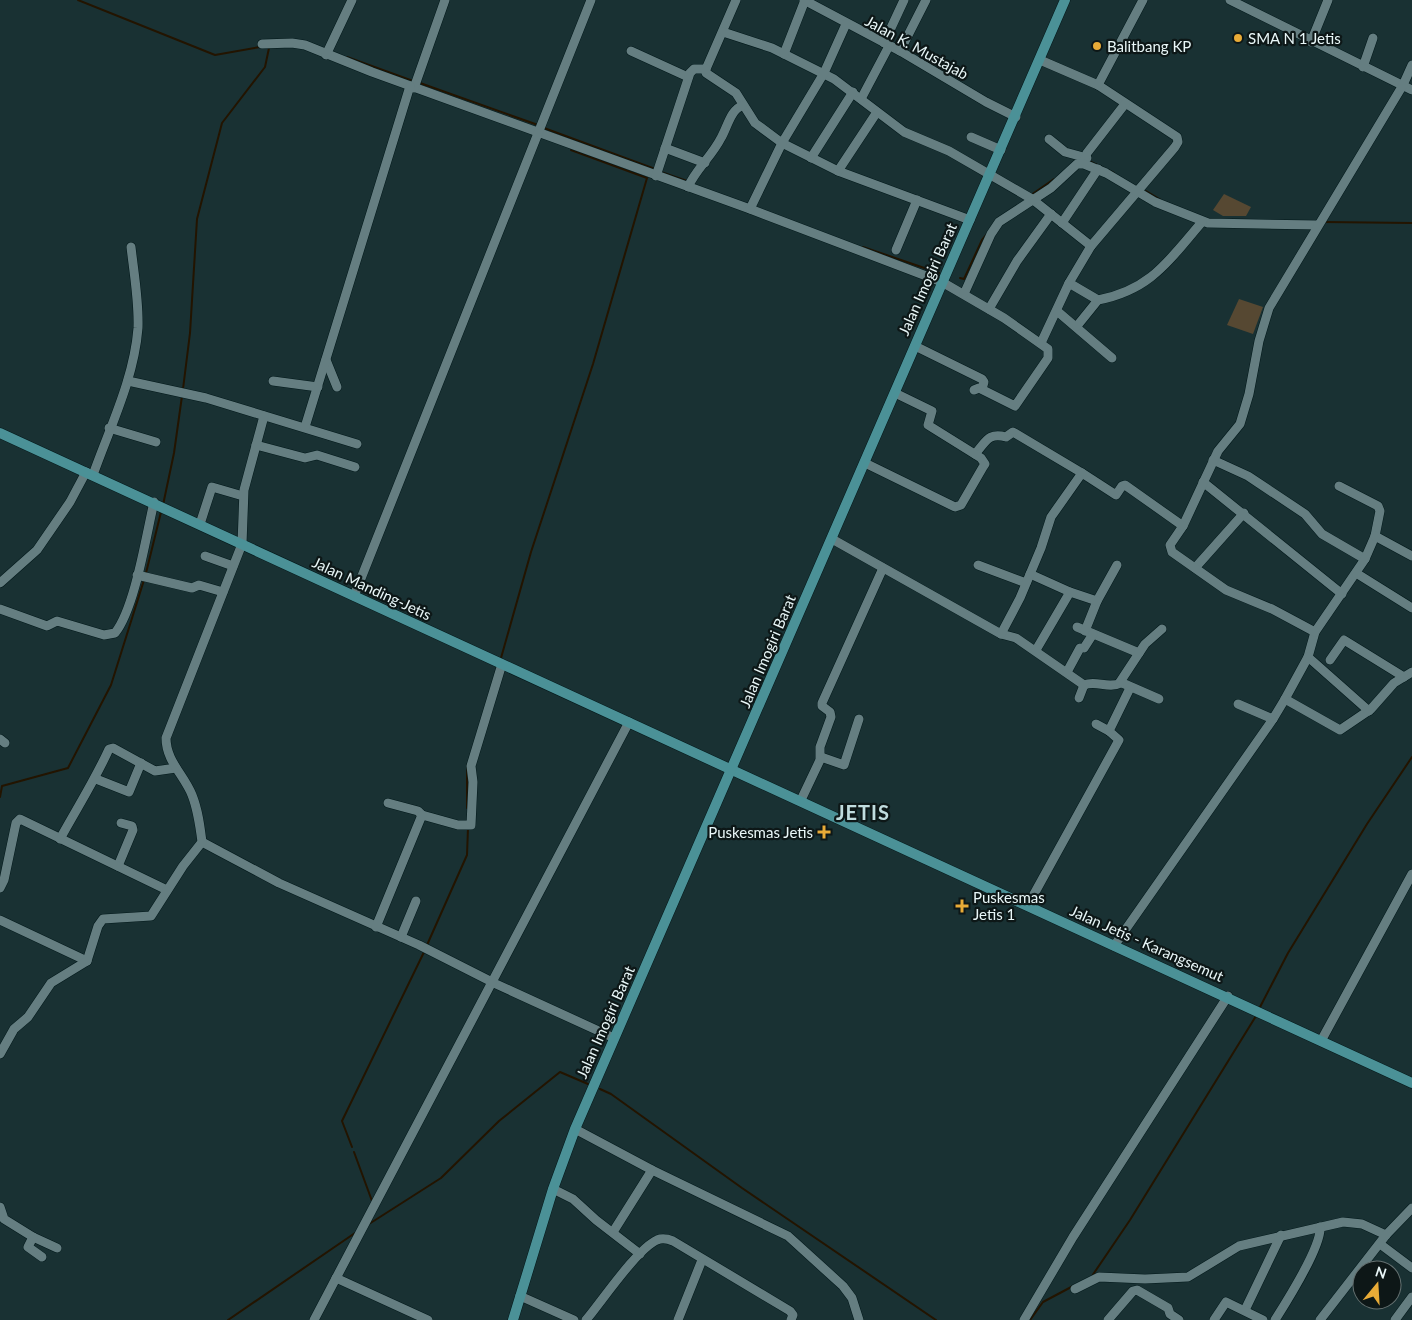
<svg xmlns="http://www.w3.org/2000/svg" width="1412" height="1320" font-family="Lato,sans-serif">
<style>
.green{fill:#564832}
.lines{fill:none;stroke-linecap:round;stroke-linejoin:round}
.stream{stroke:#231400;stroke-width:2}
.minor-casing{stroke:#02181a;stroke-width:10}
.major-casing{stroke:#02181a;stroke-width:11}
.minor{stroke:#657e81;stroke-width:9}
.major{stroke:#4b9197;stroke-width:10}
.poi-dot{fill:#e8ab37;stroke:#0d1717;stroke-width:2}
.labels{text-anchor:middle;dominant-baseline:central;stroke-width:4.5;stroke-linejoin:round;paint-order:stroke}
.poi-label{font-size:15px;fill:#e9f7f8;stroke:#0d1717;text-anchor:start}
.street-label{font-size:15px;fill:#e9f7f8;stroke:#0d1717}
.district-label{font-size:20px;font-weight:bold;letter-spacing:1px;fill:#c0dcde;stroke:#0d1717}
</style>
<rect width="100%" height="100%" fill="#193133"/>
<!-- green -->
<g class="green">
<path d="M1224 194 1251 207 1246 216H1223L1213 210Z"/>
<path d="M1239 299 1263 307 1253 334 1227 325Z"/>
</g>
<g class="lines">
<!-- stream -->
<g class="stream">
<path d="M78 0 215 55 260 47"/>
<path d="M347 57 413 81"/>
<path d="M420 83 538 125"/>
<path d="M544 128 655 169"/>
<path d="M1089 161 1114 173"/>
<path d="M661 172 687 181"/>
<path d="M1146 191 1161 200"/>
<path d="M1031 195 1054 179"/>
<path d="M1324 222 1412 223"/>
<path d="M863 247 939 273"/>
<path d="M960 278 964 279 982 240 987 234"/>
<path d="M183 389 190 333 197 219 222 123 265 67 269 48"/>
<path d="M163 505 174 453 182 396"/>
<path d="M146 573 161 512"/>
<path d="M501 658 531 552 593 364 647 178 571 150"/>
<path d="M467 765V808"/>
<path d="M0 797 2 786 68 768 111 685 144 580"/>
<path d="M427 945 467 855 468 828"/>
<path d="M1259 1009 1288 953 1367 824 1412 757"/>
<path d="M600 1089 611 1094 742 1188 936 1320"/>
<path d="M352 1147 342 1121 425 950"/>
<path d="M354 1152 372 1201"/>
<path d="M369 1224 441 1178 499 1121 560 1072 588 1084"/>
<path d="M1092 1276 1130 1220 1256 1016"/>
<path d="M228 1320 355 1233"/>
<path d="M1030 1320 1043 1302 1075 1285"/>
</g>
<defs>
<g id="minor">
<path d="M736 0 706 69V73L736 93 755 123 782 143 838 171 970 220"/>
<path d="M804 0 900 51 986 102 1016 117"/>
<path d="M1230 0 1412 90"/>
<path d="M723 32 772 48 834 79 904 132 949 151 1032 199 1091 246 1175 147 1178 142 1177 137 1098 85 1040 60"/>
<path d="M1311 42 1328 0"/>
<path d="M884 43 904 0"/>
<path d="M262 44 292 43 305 45 372 72 750 209 942 282 1004 318 1048 349V358L1015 406 979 388 974 390"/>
<path d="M631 51 688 77"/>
<path d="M900 51 926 0"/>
<path d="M784 54 805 0"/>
<path d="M326 55 352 0"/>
<path d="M1363 67 1373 38"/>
<path d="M1098 85 1143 0"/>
<path d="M414 88 445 0"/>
<path d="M861 99 889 46"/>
<path d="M971 137 1001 150"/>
<path d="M1049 139 1065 152 1087 158"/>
<path d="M665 148 705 163"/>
<path d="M811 158 853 92"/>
<path d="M1083 163 1087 153 1125 104"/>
<path d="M838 171 877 112"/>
<path d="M656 176 690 73 694 69H706"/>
<path d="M688 187C696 169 712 156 721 138 727 128 731 109 742 106"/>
<path d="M750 209 782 143 824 73 846 24"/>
<path d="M1062 223 1098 169"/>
<path d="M896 250 917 200"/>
<path d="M1069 283 1098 300"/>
<path d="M964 294 991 234 999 222 1051 188 1077 164H1084L1106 173 1155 202 1208 223 1318 225"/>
<path d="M989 309 1017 261 1051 214"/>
<path d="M1057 311 1112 358"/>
<path d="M1077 326 1098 300C1151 290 1169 260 1202 222"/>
<path d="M1041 343 1069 283 1091 246"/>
<path d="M915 346 982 379 984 382 982 389"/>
<path d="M326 360 337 387"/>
<path d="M128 381 206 398 357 444"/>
<path d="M273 381 318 387"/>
<path d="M305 427 410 86"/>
<path d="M109 428 156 442"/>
<path d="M256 445 305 458 317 455 355 467"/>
<path d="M975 454C986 442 988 432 1006 437L1013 432 1082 473"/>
<path d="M1213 460 1248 476 1305 514 1322 534 1365 559"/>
<path d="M865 463 955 507 961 505 983 467 985 464 981 458 928 425 932 411 895 393"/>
<path d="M93 475C110 427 134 379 138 328 139 301 134 274 131 247"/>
<path d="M1203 482 1342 594"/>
<path d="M1339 486 1378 506 1380 511 1375 536 1365 559 1315 632 1308 657 1285 699 1340 730 1371 709 1394 683 1412 672"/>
<path d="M200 524 212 487 243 496"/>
<path d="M1375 536 1412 556"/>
<path d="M832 539 1001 634 1016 638 1084 685C1096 680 1108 689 1121 683"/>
<path d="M205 556 233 566"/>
<path d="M978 565 1026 583"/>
<path d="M1195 568 1244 513"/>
<path d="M1356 573 1412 608"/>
<path d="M1030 574 1070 592"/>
<path d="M137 575 192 588 199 585 223 592"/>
<path d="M0 583 37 550 70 502 86 472"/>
<path d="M354 596 591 0"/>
<path d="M0 609 47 626 57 621 104 635 115 633C135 608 146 536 154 502"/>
<path d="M1077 627 1139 653"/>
<path d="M1085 631 1097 601 1117 565"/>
<path d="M1315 632 1272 609 1226 590 1172 552 1170 545 1183 526 1218 451 1240 424 1249 394 1259 341 1269 308 1403 85 1412 65"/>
<path d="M1001 634 1020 598 1041 548 1051 517 1082 473 1116 495 1122 486 1125 485 1183 526"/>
<path d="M1084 648 1093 634"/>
<path d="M1036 650 1070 592 1097 601"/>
<path d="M1308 657 1369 711"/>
<path d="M1330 660 1344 640 1404 677"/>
<path d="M1067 672 1080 648"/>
<path d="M1079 698 1084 685"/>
<path d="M1159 699 1120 682 1145 644 1162 629"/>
<path d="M1238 704 1273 719 1285 699"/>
<path d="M1096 724 1109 731"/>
<path d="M0 739 5 743"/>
<path d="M821 757 844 765 859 719"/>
<path d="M96 779 129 792 141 763"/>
<path d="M801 800 820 760V747L831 717 830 712 822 706V703L883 568"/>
<path d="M388 803 418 811 422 815"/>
<path d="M60 839C77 808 95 780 109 749L113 748 155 771 176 768"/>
<path d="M202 842 279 883 419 945 496 984 614 1038"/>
<path d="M118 866 133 830 132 826 121 823"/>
<path d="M0 888 4 880 16 823 20 819 167 890"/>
<path d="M1028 905 1119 740 1109 731 1130 688"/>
<path d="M0 920 87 961"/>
<path d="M376 927 422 815 458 825H471L473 782 471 766 502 664"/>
<path d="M401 937 416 901"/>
<path d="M1114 946 1273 719"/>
<path d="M1321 1041 1412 874"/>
<path d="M0 1054 14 1029 28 1017 51 983 87 961 98 926 103 919 151 916 183 866 202 842C200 826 198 810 192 795 184 775 166 761 166 738L242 544 244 490 264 416"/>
<path d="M575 1129 652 1170 788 1236 843 1286 852 1298 859 1320"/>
<path d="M553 1189 573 1199 596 1220 640 1254"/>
<path d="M0 1207 4 1219 33 1237 57 1248"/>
<path d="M613 1232 652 1170"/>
<path d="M33 1237 28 1247 42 1257"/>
<path d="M1380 1244 1412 1268"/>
<path d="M336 1278 428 1320"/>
<path d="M1075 1289 1099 1277 1145 1279 1188 1277 1239 1246 1343 1222 1362 1224 1386 1235"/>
<path d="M520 1296 574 1320"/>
<path d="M1245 1310 1281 1235"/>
<path d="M314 1320 629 722"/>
<path d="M586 1320C602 1301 637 1249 657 1240 662 1238 668 1239 673 1241L790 1311 793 1315 791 1320"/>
<path d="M678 1320 702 1260"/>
<path d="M1024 1320 1073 1237 1228 996"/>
<path d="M1108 1320 1133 1291 1137 1290 1168 1308 1170 1314 1179 1320"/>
<path d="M1214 1320 1226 1302 1263 1320"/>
<path d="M1275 1320C1287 1301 1322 1246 1320 1227"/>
<path d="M1320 1320 1386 1235 1412 1208"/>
<path d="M1395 1320 1412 1297"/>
</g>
<g id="major">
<path d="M0 433 1412 1083"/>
<path d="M513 1320 553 1189 575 1129 1065 0"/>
</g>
</defs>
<!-- minor casing -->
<use href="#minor" class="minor-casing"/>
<!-- major casing -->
<use href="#major" class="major-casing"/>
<!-- minor -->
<use href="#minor" class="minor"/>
<!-- major -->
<use href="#major" class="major"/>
</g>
<!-- markers -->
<g class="poi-dot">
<circle cx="1238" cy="38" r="5"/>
<circle cx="1097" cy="46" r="5"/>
<path d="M821.5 824.5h5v5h5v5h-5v5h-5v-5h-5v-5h5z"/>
<path d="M959.5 898.5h5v5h5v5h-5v5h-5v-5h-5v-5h5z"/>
</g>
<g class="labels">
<!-- poi labels -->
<g class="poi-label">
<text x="1248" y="38">SMA N 1 Jetis</text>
<text x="1107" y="46">Balitbang KP</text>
<text x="813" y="832" text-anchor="end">Puskesmas Jetis</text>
<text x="973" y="897">Puskesmas<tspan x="973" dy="17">Jetis 1</tspan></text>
</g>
<!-- street labels -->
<g class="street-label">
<text transform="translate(917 47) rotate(29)">Jalan K. Mustajab</text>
<text transform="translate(927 279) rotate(-66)">Jalan Imogiri Barat</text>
<text transform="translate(372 588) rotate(25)">Jalan Manding-Jetis</text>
<text transform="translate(767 651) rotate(-67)">Jalan Imogiri Barat</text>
<text transform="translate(1147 943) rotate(24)">Jalan Jetis - Karangsemut</text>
<text transform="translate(605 1022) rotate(-66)">Jalan Imogiri Barat</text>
</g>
<!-- district labels -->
<g class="district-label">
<text x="863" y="812">JETIS</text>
</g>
</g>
<!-- north arrow -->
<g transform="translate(1377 1285) rotate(18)"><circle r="24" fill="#0d1717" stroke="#657171"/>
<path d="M0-4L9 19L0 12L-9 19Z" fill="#e8ab37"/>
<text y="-8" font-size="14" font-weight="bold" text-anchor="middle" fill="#e9f7f8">N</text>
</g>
</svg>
